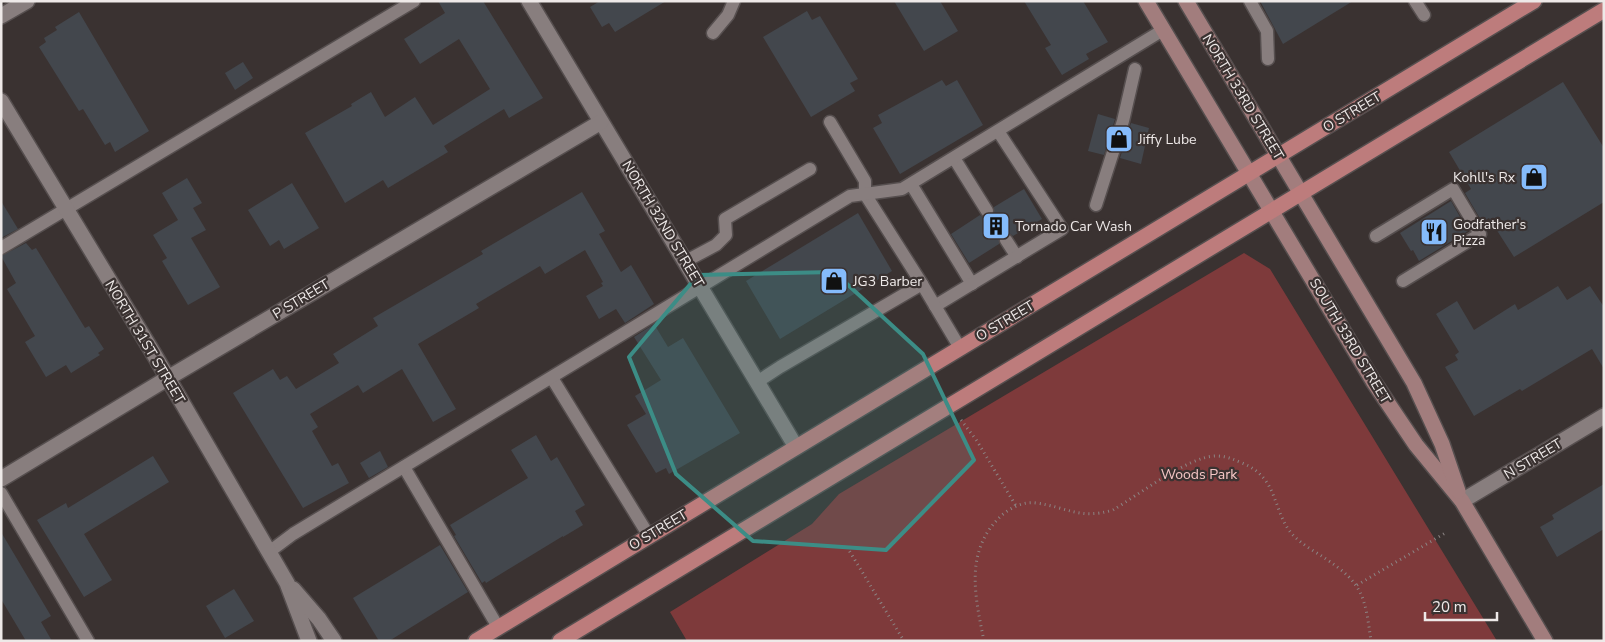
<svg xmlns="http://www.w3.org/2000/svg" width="1605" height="642" font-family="'Nunito Sans',sans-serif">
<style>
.green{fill:#7e3a3b}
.building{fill:#43474d}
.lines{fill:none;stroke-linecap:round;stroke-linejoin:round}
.service-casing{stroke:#564f4f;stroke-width:15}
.minor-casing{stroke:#564f4f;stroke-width:18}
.secondary-casing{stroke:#564f4f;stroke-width:18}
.primary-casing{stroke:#564f4f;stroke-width:18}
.path{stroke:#8c8584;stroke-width:3;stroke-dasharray:1 4;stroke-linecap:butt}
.service{stroke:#887e7e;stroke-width:12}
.minor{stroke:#887e7e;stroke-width:15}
.secondary{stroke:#a27d7d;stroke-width:15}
.primary{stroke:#bd7c7c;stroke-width:15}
.marked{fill:#3c8d86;fill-opacity:0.2;stroke:#3c8d86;stroke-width:4;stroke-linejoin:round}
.labels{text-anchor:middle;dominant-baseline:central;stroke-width:4.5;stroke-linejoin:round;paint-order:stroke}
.street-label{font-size:14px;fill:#eee9e8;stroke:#3a3231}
.poi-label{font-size:14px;fill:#eee9e8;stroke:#3a3231;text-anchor:start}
.park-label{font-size:14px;fill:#f5c6c5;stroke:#3a3231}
</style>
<rect width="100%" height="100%" fill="#3a3231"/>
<!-- green -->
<path class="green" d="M1244 253 1270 269 1497 641H687L670 612 812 524 839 494Z"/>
<!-- building -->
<g class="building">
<path d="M438 1H483L543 98 509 118 504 109 444 146 448 152 388 188 383 180 345 203 305 133 352 106 351 104 371 92 385 117 415 97 433 125 490 89 459 39 420 64 404 39 445 13Z"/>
<path d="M600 1H666L615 32 609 23 602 27 590 7Z"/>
<path d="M894 1H940L958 31 924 51Z"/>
<path d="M1024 1H1083L1108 42 1086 54 1089 59 1062 75 1045 48 1051 45Z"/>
<path d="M1260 1H1353L1283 44Z"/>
<path d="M807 11 812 20 820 16 858 79 850 83 855 91 811 117 763 37Z"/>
<path d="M79 12 149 131 115 152 110 142 105 145 83 109 79 111 39 47 46 42 44 38 57 30 55 27Z"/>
<path d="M243 62 253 78 235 90 225 73Z"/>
<path d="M942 80 946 86 957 80 983 125 900 174 873 128 882 123 878 115Z"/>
<path d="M1563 82 1604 148V202L1514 257 1489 218 1482 222 1465 193 1471 189 1449 152Z"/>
<path d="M1098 114 1115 119 1104 155 1088 151Z"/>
<path d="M1131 123 1149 128 1141 164 1120 158Z"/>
<path d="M187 178 202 203 193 208 206 230 191 238 220 287 188 305 162 261 167 258 153 235 178 220 162 193Z"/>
<path d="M292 183 319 228 284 249 279 240 270 246 248 210Z"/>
<path d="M1024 189 1042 219 1013 236 1009 233H1002L999 237V244L969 263 951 234 980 215 984 218H991L994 214V207Z"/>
<path d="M582 192 605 231 599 234 621 272 631 265 654 304 625 323 616 309 599 319 586 296 603 286 601 283 603 282 585 250 545 274 540 266 476 304 479 308 418 344 456 409 433 422 402 369 363 393 358 385 310 414 318 427 312 431 332 466 338 463 349 483 303 508 233 393 273 369 280 380 287 376 296 389 339 363 333 354 378 326 373 318 483 254 481 251Z"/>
<path d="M1 201 18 229 1 238Z"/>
<path d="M1451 201 1468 231 1419 261 1413 250 1411 251 1400 233Z"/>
<path d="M858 213 892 271 780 339 746 281Z"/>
<path d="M26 243 32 250 36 248 85 328 89 326 104 349 98 353 100 355 71 373 66 365 46 377 25 342 35 336 7 289 16 283 1 256Z"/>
<path d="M1558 286 1567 300 1590 286 1604 307V369L1592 349 1522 391 1520 389 1474 416 1445 367 1458 360 1455 355 1459 352 1436 314 1457 301 1474 330 1515 304 1518 310Z"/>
<path d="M654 324 668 347 683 338 740 433 669 474 666 468 656 473 627 425 646 414 635 396 661 380 634 337Z"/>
<path d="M536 435 551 461 557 457 585 505 575 511 583 525 563 537V536L486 583 485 581 482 583 454 536 456 535 450 525 528 478 511 450Z"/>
<path d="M380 451 388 467 369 478 360 463Z"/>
<path d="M153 456 169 482 84 534 112 580 84 597 37 520 66 503 68 508Z"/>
<path d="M1604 484V529L1557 557 1540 527 1554 519 1552 515Z"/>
<path d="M1 532 51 616 41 622 52 641H26L1 599Z"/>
<path d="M440 545 468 592 389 641H379L353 598Z"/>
<path d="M234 589 254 621 225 638 206 606Z"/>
</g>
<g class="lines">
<defs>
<g id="service">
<path d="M1250 1 1267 31 1268 59"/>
<path d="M1415 1 1424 15"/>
<path d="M713 33 728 15 734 1"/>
<path d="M830 122 865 181V194L922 284"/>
<path d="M954 158 987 211"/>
<path d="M911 184 972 284"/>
<path d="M1096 205 1123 121 1135 69"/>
<path d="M1376 236 1453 189 1480 234 1403 281"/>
<path d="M1006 240 1017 257"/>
<path d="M1 248 414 1"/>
<path d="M686 261 716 245 726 235 725 219 810 169"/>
<path d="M935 306 1062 229 998 131"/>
<path d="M552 378 649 536"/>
<path d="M757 382 780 367 922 284 960 348"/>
<path d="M404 467 498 627"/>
<path d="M1 493 88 641"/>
<path d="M269 552 293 534 850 196 902 189 1163 30"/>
</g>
<g id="minor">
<path d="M529 1 796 447"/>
<path d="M1 16 27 1"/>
<path d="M1 101 155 356 287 583 309 641"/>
<path d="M1 479 168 378 601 122"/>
<path d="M1462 501 1604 416"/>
<path d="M293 589 319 619 334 641"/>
</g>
<g id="secondary">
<path d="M1146 1 1373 381 1416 445 1462 501 1545 641"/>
<path d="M1186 1 1414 383 1442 444 1458 491"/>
</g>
<g id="primary">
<path d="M476 641 1534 1"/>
<path d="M560 641 1604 10"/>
</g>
</defs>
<!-- service casing -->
<use href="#service" class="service-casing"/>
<!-- minor casing -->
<use href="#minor" class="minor-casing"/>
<!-- secondary casing -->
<use href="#secondary" class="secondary-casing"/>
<!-- primary casing -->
<use href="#primary" class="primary-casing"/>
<!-- path -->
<g class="path">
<path d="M961 420 977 441 1016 506"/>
<path d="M847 547 904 641"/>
<path d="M1357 585 1447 532"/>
<path d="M984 641C975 596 964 551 1001 516 1010 508 1023 501 1036 503 1067 507 1079 520 1113 510 1138 495 1189 456 1216 456 1226 456 1233 459 1242 463 1252 467 1259 472 1266 481 1278 499 1279 522 1295 537 1304 546 1316 552 1326 559 1364 584 1365 598 1371 641"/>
</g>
<!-- service -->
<use href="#service" class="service"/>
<!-- minor -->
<use href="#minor" class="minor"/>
<!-- secondary -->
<use href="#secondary" class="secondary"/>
<!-- primary -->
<use href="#primary" class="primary"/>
</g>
<!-- marked area -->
<path class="marked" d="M834 272 923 354 974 460 886 550 753 541 676 474 629 357 698 275Z"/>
<!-- icons -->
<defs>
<symbol id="shop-square" viewBox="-11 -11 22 22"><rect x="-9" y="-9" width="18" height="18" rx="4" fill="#85bbfb" stroke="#3a3231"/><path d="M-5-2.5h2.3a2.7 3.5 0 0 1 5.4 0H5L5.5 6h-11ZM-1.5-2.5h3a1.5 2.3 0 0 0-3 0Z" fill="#111"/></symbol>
<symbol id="building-square" viewBox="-11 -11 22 22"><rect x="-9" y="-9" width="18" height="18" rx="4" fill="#85bbfb" stroke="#3a3231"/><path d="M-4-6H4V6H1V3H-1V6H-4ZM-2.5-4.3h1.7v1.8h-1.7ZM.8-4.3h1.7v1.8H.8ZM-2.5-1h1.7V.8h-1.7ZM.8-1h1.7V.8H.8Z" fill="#111"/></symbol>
<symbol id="restaurant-square" viewBox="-11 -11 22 22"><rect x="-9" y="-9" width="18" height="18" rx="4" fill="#85bbfb" stroke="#3a3231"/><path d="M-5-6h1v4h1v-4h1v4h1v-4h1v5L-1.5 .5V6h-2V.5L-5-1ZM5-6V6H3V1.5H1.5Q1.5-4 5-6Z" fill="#111"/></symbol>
</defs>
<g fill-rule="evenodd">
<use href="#shop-square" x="1103" y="123" width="32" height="32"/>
<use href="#shop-square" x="1518" y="161" width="32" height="32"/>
<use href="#building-square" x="980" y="210" width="32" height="32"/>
<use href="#restaurant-square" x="1418" y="216" width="32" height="32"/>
<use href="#shop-square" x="818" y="265" width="32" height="32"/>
</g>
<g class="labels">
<!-- street labels -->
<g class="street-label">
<text transform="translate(1243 97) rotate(59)">NORTH 33RD STREET</text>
<text transform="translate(1352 112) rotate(-31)">O STREET</text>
<text transform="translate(663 224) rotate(59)">NORTH 32ND STREET</text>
<text transform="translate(301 299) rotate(-31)">P STREET</text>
<text transform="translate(1005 321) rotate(-31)">O STREET</text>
<text transform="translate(1350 341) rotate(59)">SOUTH 33RD STREET</text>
<text transform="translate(145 342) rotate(59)">NORTH 31ST STREET</text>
<text transform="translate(1533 459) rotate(-31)">N STREET</text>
<text transform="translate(658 530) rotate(-31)">O STREET</text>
</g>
<!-- poi labels -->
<g class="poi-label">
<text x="1138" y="139">Jiffy Lube</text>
<text x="1515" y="177" text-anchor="end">Kohll's Rx</text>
<text x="1453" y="224">Godfather's<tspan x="1453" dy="16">Pizza</tspan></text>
<text x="1015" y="226">Tornado Car Wash</text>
<text x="853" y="281">JG3 Barber</text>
</g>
<!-- park labels -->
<g class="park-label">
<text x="1199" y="474">Woods Park</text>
</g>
</g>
<!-- border -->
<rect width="1605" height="642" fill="none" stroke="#eee9e8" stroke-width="5"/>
<!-- scale -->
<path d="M1425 612v8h72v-8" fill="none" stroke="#eee9e8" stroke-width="2.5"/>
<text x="1432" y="612" font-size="15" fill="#eee9e8" stroke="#3a3231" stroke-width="4" paint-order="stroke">20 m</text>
</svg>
